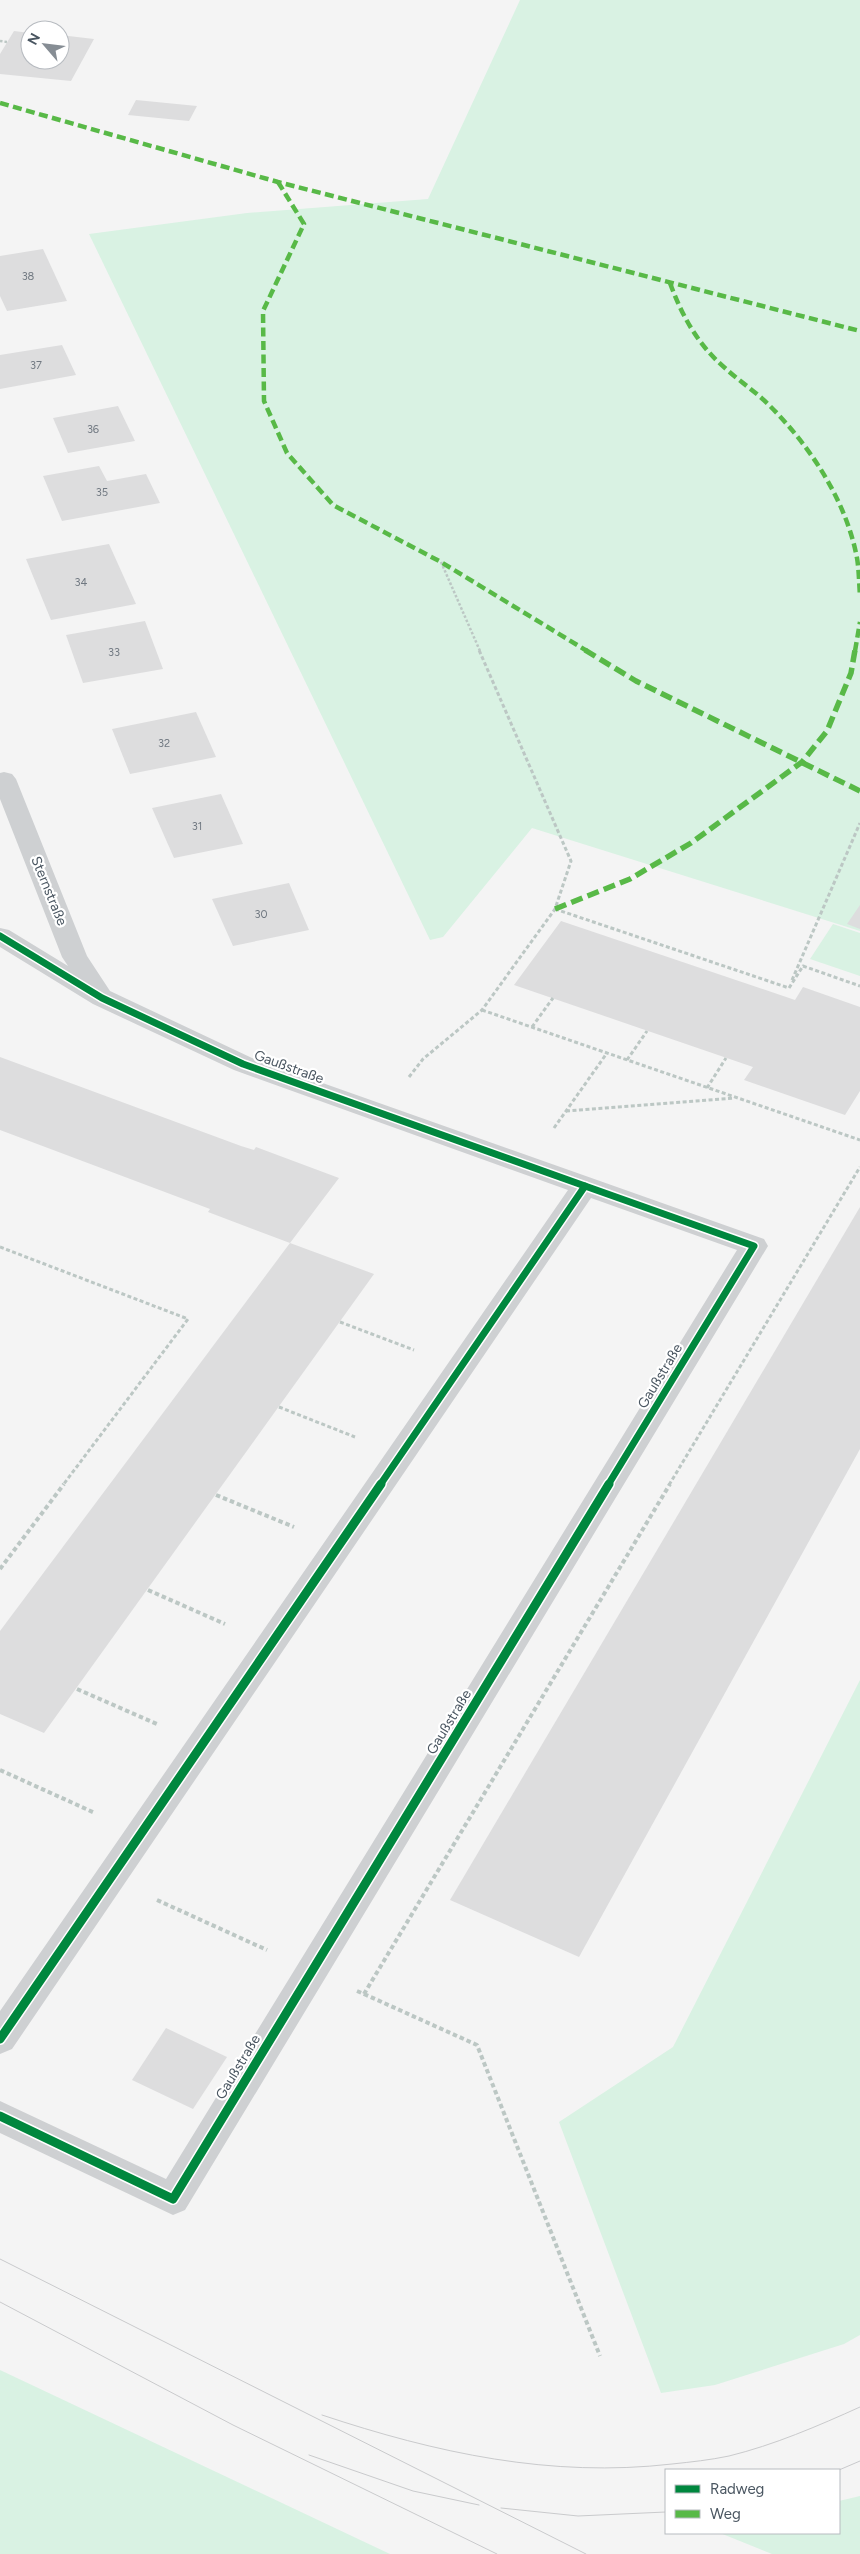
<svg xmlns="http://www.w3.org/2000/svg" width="860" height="2554" font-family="Figtree,sans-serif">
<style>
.green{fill:#d9f2e3}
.building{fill:#ddddde}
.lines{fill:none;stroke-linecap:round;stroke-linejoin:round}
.path-far2{stroke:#bcc7c4;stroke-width:2.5;stroke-dasharray:2.5 2;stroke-linecap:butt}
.path-far1{stroke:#bcc7c4;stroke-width:3;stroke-dasharray:4 2.5;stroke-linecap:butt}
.path{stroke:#bcc7c4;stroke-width:4;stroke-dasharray:4.5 3;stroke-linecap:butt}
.minor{fill:#ced0d2;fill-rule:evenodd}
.tram{stroke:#c9cacc;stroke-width:1}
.quiet-far1{stroke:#58b947;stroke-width:4.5;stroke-dasharray:9 4.5;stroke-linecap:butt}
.quiet{stroke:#58b947;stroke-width:5.5;stroke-dasharray:12 5.5;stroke-linecap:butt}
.cycleway-far1-casing{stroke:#fff;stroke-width:10}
.cycleway-casing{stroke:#fff;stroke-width:12}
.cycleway-far1{stroke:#00873e;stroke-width:7}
.cycleway{stroke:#00873e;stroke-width:9}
.labels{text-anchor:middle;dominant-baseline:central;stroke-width:4.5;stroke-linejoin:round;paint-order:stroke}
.number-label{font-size:11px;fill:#707881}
.street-label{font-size:14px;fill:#4a5661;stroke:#fff}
</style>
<rect width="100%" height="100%" fill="#f4f4f4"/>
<!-- green -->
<g class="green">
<path d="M520 0H860V931L532 828 443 937 430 940 89 234 247 213 428 199Z"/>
<path d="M833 924 860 933V976L810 959Z"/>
<path d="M860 1680V2335L844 2344 715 2385 661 2393 559 2122 673 2047Z"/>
<path d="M0 2370 390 2554H0Z"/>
<path d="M860 2496V2554H772L720 2533H839V2501Z"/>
</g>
<!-- building -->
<g class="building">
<path d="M14 31 30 33V60H60V35L94 39 71 81 0 74V54Z"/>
<path d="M136 100 197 106 189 121 128 115Z"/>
<path d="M43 249 67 301 7 311 0 296V256Z"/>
<path d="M62 345 76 375 0 389V355Z"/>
<path d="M118 406 135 441 68 453 53 418Z"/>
<path d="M99 466 107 481 146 474 160 503 62 521 43 476Z"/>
<path d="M109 544 136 604 51 620 26 559Z"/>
<path d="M145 621 163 669 83 683 66 635Z"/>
<path d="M196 712 216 757 130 774 112 729Z"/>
<path d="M221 794 243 844 174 858 152 808Z"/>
<path d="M289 883 309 930 233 946 212 899Z"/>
<path d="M860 905V929L847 924Z"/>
<path d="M561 921 795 1000 803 987 860 1007V1091L845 1115 744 1080 753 1067 514 985Z"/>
<path d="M0 1057 241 1146 254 1150 256 1147 339 1178 290 1243 208 1212 210 1209 0 1130Z"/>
<path d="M860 1207V1449L579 1957 450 1900Z"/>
<path d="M290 1243 374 1274 44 1733 0 1714V1631Z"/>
<path d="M166 2028 227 2057 193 2109 132 2080Z"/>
</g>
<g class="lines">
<!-- path-far2 -->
<g class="path-far2">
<path d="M0 41 7 42"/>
<path d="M441 562 480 651"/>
</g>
<!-- path-far1 -->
<g class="path-far1">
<path d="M555 909 789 988 803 966 860 986"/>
<path d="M792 980 860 823"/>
<path d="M482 1010 860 1140"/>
<path d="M532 1027 553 998"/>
<path d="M627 1060 647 1031"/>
<path d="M409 1077 423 1059 482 1010 555 909 571 861 479 650"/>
<path d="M707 1088 726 1058"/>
<path d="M566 1111 734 1098"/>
<path d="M554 1128 607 1053"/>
<path d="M0 1247 188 1319 63 1485"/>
<path d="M340 1322 414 1350"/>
<path d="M279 1407 355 1437"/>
<path d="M669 1485 860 1167"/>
</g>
<!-- path -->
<g class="path">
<path d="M216 1495 294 1527"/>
<path d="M0 1569 64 1484"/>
<path d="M148 1590 225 1624"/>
<path d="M77 1689 157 1724"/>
<path d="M0 1770 95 1813"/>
<path d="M157 1900 267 1950"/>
<path d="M357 1991 364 1994 670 1484"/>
<path d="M364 1994 477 2045 600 2356"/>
</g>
<!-- minor -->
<path class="minor" d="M4 772 12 774 16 779 87 956 110 991 252 1058 764 1239 768 1246 185 2210 173 2215 0 2133V2101L166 2179 737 1250 591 1198 12 2049 0 2054V2011L568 1190 234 1070 93 1004 0 947V928L9 930 68 966 62 957 0 799V773Z"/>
<!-- tram -->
<g class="tram">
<path d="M0 2259 586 2554"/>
<path d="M0 2302 233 2425 497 2554"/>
<path d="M322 2415C436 2453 551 2478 672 2464 691 2462 710 2460 729 2456 774 2445 818 2426 860 2407"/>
<path d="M309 2455 413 2491 479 2505"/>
<path d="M839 2470 860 2461"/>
<path d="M501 2508 578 2516 666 2512"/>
</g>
<!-- quiet-far1 -->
<g class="quiet-far1">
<path d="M0 103 278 182 860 331"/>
<path d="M278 182 304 224 263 311 264 401 287 453 333 505 441 562 587 651"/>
<path d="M670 283C682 316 698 345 725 368 739 381 755 391 769 405 810 446 846 500 857 558 859 570 859 583 860 596"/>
<path d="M855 651 860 622"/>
</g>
<!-- quiet -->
<g class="quiet">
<path d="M585 650 636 681 860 791"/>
<path d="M555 909 630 879 691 843 802 762 827 731 851 673 855 650"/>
</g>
<defs>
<g id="cycleway-far1">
<path d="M0 936 102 998 243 1064 585 1186 380 1485"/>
<path d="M585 1186 754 1246 608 1485"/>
</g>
<g id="cycleway">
<path d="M0 2039 381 1484"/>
<path d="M0 2116 173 2199 609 1484"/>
</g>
</defs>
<!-- cycleway-far1 casing -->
<use href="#cycleway-far1" class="cycleway-far1-casing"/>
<!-- cycleway casing -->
<use href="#cycleway" class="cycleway-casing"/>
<!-- cycleway-far1 -->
<use href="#cycleway-far1" class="cycleway-far1"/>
<!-- cycleway -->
<use href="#cycleway" class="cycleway"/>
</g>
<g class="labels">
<!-- number labels -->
<g class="number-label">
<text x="28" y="276">38</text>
<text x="36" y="365">37</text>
<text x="93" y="429">36</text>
<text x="102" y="492">35</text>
<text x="81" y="582">34</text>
<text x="114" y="652">33</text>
<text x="164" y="743">32</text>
<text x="197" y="826">31</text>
<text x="261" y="914">30</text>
</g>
<!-- street labels -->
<g class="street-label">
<text transform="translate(49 891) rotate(68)">Sternstraße</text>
<text transform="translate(289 1067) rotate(20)">Gaußstraße</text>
<text transform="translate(660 1376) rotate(-59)">Gaußstraße</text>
<text transform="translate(449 1722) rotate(-59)">Gaußstraße</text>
<text transform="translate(238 2067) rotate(-59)">Gaußstraße</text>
</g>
</g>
<!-- legend -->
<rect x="665" y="2469" width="175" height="65" fill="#ffffff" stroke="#b7bbc0"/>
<rect x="675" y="2485" width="25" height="8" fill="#00873e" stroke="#b7bbc0"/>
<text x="710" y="2494" font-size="15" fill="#4a5661">Radweg</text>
<rect x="675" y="2510" width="25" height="8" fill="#58b947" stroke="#b7bbc0"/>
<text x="710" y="2519" font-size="15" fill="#4a5661">Weg</text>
<!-- north arrow -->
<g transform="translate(45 45) rotate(298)"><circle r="24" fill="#ffffff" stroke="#b7bbc0"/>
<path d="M0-4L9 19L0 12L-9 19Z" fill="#868d94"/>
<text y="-8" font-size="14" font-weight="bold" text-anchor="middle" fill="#4a5661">N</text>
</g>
</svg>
